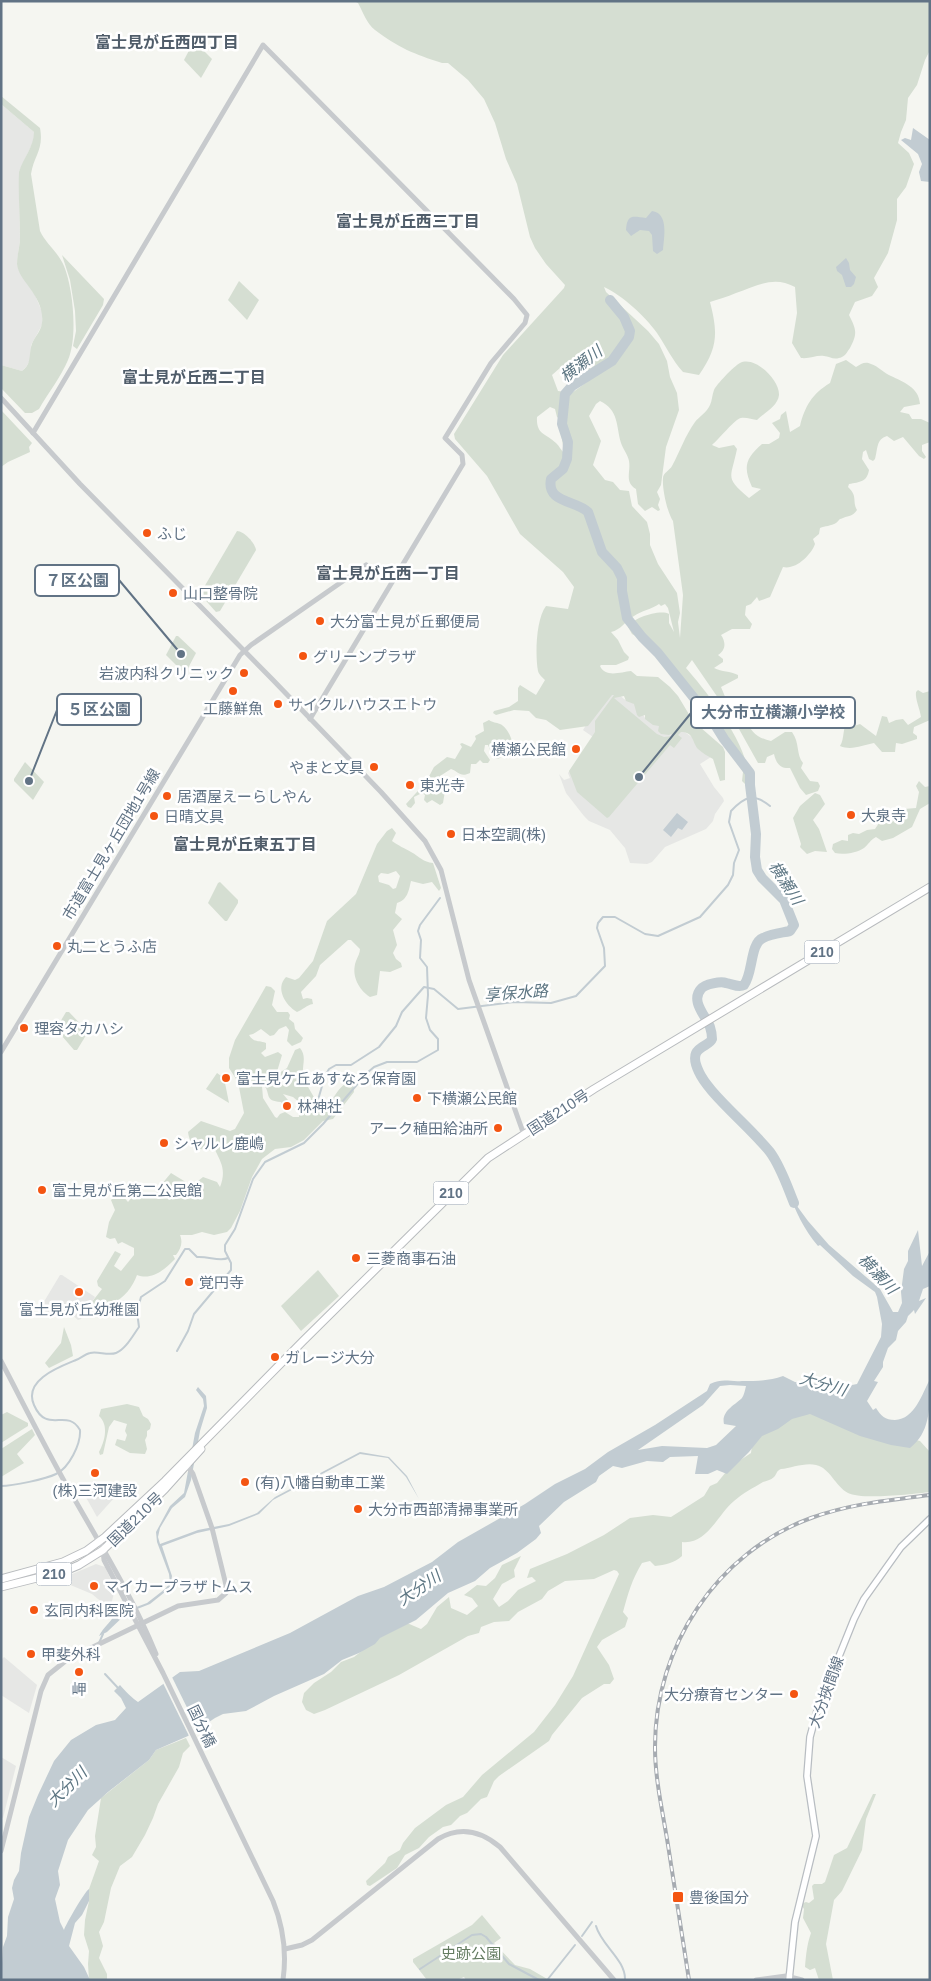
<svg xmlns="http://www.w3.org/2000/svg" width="931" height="1981" font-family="Helvetica,'Noto Sans JP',sans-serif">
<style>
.built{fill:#e6e7e5}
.green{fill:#d5ded2;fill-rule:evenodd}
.water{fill:#c2ccd2;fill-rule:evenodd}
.pier{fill:#f5f6f1}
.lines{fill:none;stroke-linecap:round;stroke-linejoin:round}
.stream{stroke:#c2ccd2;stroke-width:2}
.river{stroke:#c2ccd2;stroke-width:10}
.secondary-casing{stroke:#b8bdc2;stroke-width:8}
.trunk-casing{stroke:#b8bbbe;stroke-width:9}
.tertiary{stroke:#c7cacd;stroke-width:5}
.secondary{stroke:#fff;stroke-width:5.5}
.trunk{stroke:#fff;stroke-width:7}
.rail-casing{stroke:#a6abb1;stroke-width:4}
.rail{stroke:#fff;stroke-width:2;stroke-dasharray:5.5;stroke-linecap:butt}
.poi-dot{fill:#f45512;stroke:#fff;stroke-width:2}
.labels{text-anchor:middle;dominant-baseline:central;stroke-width:5;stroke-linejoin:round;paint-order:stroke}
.shield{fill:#fff;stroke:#909daa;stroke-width:1}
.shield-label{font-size:14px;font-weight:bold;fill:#617385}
.poi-label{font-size:15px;fill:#617385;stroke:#fff;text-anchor:start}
.street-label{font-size:15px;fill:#617385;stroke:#fff}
.park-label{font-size:15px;fill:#647c61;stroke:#fff}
.neighbourhood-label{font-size:16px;font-weight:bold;fill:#505d6a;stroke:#fff}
.water-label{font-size:16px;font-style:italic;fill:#5d7683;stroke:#fff}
.leader{fill:none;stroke:#617385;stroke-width:2}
.callout-dot{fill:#617385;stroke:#fff;stroke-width:2}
.callout{fill:#fff;stroke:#617385;stroke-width:2}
.callout-label{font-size:16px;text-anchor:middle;font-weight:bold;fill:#617385}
</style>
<rect width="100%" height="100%" fill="#f5f6f1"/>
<!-- built -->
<g class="built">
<path d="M1 104 34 132V140L19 172 20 239 17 262 18 269 35 295 42 312V325L31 345 30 360 26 367 22 371 1 365Z"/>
<path d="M614 690 624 699 637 705 645 718 650 721 679 728 703 745 711 757 700 764 714 787 723 798 724 801 715 814 713 821 706 829 665 847 652 862 647 864 630 863 625 848 610 830 589 821 584 816 566 793 559 774 564 780 570 778 568 773 593 737 583 730 605 695Z"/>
<path d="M60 1275H62L95 1297 81 1319 78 1320 68 1311 60 1317 42 1310V1305Z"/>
<path d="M93 1481 107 1495 114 1498 97 1517 83 1492Z"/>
<path d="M96 1564 105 1567 115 1589 110 1609 92 1594 68 1584 70 1575Z"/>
<path d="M4 1657 37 1685 29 1713 1 1695V1660Z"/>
<path d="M1 1757 16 1766 3 1818 1 1817Z"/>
</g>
<!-- green -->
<g class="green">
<path d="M354 1H930V50L925 60 917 85 908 98 906 120 901 132 898 143 909 153 914 164 906 187 897 199V220L888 253 874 278 878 287 872 296 855 302 849 315C856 329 858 333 850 348 847 352 845 357 839 358 833 360 829 356 824 356 816 355 810 359 801 358L792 343 797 313 795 287C774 275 756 286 736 293 727 297 718 299 710 302 718 333 718 348 699 375L683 372C672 360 666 346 657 333 644 315 623 296 604 287L606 292 648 331 659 344 667 361 670 377 677 393 679 410 666 447 661 485 657 492 660 499 658 505 660 510 658 511 652 507 645 511 638 504 636 489C624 482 631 472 629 461 628 455 623 449 621 443 616 426 619 410 600 401L596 404 589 416 601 441 593 465 605 480 613 482 620 490 629 491 632 506 647 522 650 534V545L658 564 677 593 680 613 678 622 680 638 683 595 673 521C667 512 662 488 663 478 663 473 670 470 672 466 680 451 685 436 695 422 699 417 707 412 710 405 712 401 712 395 714 390 716 385 734 366 740 363 755 355 780 381 779 395 778 406 764 413 757 420 753 420 746 417 741 418 736 418 718 440 712 445L719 448 734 445 737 449C731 479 724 477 749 498L761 489 752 487C743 467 745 459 762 444H769L779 438 780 433 772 423 780 419 781 415 786 411 790 432 800 426C805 406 812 394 830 383L836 364 846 360 856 367C861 364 865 361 871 364 878 366 884 373 891 376 903 382 919 387 920 404L904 407 900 412 909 414 912 419H921L930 423V442L922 445V451L926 457 924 459 919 456 903 437 894 441 887 436C876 439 878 449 875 459L873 461 869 459 866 450 863 452 862 459 869 470C867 482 860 482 849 484L848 487C858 496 852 501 857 510 852 517 850 515 843 518 837 520 841 519 836 523 831 526 825 526 820 528L819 534 813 539 815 544C811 555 796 570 783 567L770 597 759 601 757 597 751 604 746 606 745 615 752 624 750 629H732L721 635C726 642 726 650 718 655L723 659V662L714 668C722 672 730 671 738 675V678L721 687 731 711 725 708 692 660 686 668C707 692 754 751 748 784L746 785 742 781 743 772 738 759 714 721 686 686 670 673 639 638 632 634 628 627C632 618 660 609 669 614V623L674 632 668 608 665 604 661 606 659 604C652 609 641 611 634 616 625 621 621 630 611 632L618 640 624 652 629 657 628 660 616 665H601L600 666C605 678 621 672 631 671L637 676 658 677 670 687 678 696 693 721 723 747 725 752V780L720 781 713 759C708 756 702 753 698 749 692 742 694 732 681 732L678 735 682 738 674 748 670 745 609 817 607 818 577 792 569 771 595 732V721L614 695H612L588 726 560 730 546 720 536 718 529 711 514 710 496 715 493 713 494 711 509 707 518 701V688L520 685 536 695 545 680C543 678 539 675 538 671 535 655 536 619 546 606L568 609 574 587 563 572 520 534 487 476 455 439 454 434 503 355 564 288 565 285 546 264 535 248 530 237 517 184 506 159 495 123 484 99 468 80 448 63H442C414 54 399 48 375 30 367 24 363 12 358 3ZM560 368 571 373H585L587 382 569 395 566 410 567 422C564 412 558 405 566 396V392L558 391 552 375ZM550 407 555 409 557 417 567 424V431L562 428 561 432 564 453C561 450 560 447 556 443 546 433 536 435 537 417ZM624 696 626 701 634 704 637 715 639 717 645 715V719L653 725 659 726 658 731 661 734 669 735 671 734 673 736 664 737 657 734 614 698Z"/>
<path d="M194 41 212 59 201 78 184 60Z"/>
<path d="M1 96 40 128C44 150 34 155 31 174L40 231C46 244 58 252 64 266 73 288 78 337 68 360 61 377 48 393 39 409L32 413H25L1 388V365L22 371C31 365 29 356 31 347 33 338 41 332 42 323 45 296 18 281 17 264 17 255 20 246 20 237 20 215 18 193 19 172 23 158 34 147 34 132L1 104Z"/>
<path d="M62 255 104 299 103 305 77 349 73 346 76 331 75 311 70 280Z"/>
<path d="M239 281 259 300 247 320 228 300Z"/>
<path d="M1 410 32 443 29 447 30 452 8 462 1 467Z"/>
<path d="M237 531C244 531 255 543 256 550L220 611 216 612 200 594Z"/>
<path d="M176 636H178L196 653 186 672H183L166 655Z"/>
<path d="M918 690 923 693 930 691V720L914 727 913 733 917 736V739L902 744 896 743 895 752H882L874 743C862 745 852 751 840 746 845 738 842 728 848 720L854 726 860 724 876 736 882 716 887 717 889 723 896 720 903 719 908 725 921 717C920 709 915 699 916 692Z"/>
<path d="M746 717 748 718C747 731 760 739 771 741L785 732H792C800 743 796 755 803 763L801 768 810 781 818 782 820 786 818 791 806 795 800 788 790 768C780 769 776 763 774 754L767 757 765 763H758L739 729 738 723Z"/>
<path d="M489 720C493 723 496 722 500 724 507 727 511 737 513 744L512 750 504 752 500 758 497 759 493 757 488 745H485L484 751 490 760 488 763H483L480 760 476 764H471L470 773C460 778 458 771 451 769L440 776 445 791 443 803 440 805 432 800 427 803 424 800 425 795 422 793 414 797 415 803 411 808 408 807 406 804 426 782 434 767 447 757 455 759 462 747 460 744 462 743 471 747 476 739 475 736 484 731 483 723Z"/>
<path d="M25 762 44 782 33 800 14 781V779Z"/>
<path d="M919 781 925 787 930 786V803L920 809 912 827 893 838 882 841 876 837C870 840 869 844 864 848 857 853 843 855 835 853L832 849 833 844 842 840 848 841V835L853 833 859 834 867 830 875 829 881 820 892 816 897 810 901 812 904 809 916 808 919 792 916 786Z"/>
<path d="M815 793 820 795 825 804 813 820 819 829 827 852 815 851 807 854 800 847 801 844 793 818 800 806Z"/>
<path d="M392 828 396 833 392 841C399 846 404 848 411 852 420 857 423 862 433 863L441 888 439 891 432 882 423 884 411 881C409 889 408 900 397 903L395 913 402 919 393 930 397 945 393 953 396 959 401 963 402 967 390 972 380 971 377 995 370 997C358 989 351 975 356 961 358 956 360 953 360 949L351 940H348L320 965 316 976 301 992 303 999 307 998 312 999 313 1004C306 1005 303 1010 297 1012 285 1005 275 988 286 977L295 980 299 978 313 961 327 921 356 894 377 844 387 831ZM396 871 400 876 396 888 393 889 389 885 379 882 378 876 381 873 388 874Z"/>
<path d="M220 882 238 900V903L227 921H225L208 903 218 883Z"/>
<path d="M266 986 271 987 275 991 272 1005 277 1012H288L290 1015 289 1019 294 1023 295 1029 303 1038 301 1042 292 1046 287 1041 289 1030 286 1026 279 1029 274 1035 270 1036 261 1029 253 1034 249 1035C254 1043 258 1040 266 1043V1049L261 1053 265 1057 278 1052 282 1055 276 1075 287 1068 295 1050 300 1048C307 1057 302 1064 303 1075 304 1083 316 1098 319 1108 336 1102 334 1090 347 1083L353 1085 354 1092 333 1119 323 1121 304 1140 291 1147 275 1149 262 1159 252 1177 240 1211 231 1228 227 1232 214 1235 202 1232 192 1235H180C183 1243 181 1248 176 1255H173L175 1259C165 1269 152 1281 137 1275 133 1286 124 1299 112 1303 104 1305 101 1303 93 1309L88 1307 102 1289 98 1286 97 1281 115 1251 121 1254 114 1266 121 1271 134 1255V1248L122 1242 118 1244 115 1238 110 1239 106 1237 109 1222 115 1210 111 1200 116 1195H122L128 1202 133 1196H154C158 1189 164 1181 171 1173L189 1184 193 1185 203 1177 217 1182 220 1187C226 1171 222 1164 215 1150 200 1151 190 1148 188 1132L201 1121 230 1131 235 1129 244 1113 238 1082 229 1068V1058L235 1040ZM264 1085C271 1094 264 1101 281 1102L283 1105H286L288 1100 283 1094 293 1097 299 1102V1117H293L285 1112 280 1114 277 1118 275 1117 263 1098 262 1086Z"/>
<path d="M66 1012H69L88 1032 77 1050H74L56 1029Z"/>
<path d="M217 1073 224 1078 229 1103 206 1089Z"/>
<path d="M318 1270 339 1296 301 1331 281 1306Z"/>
<path d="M64 1327 71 1345 73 1356 49 1368 45 1363 61 1343Z"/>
<path d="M127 1404 139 1407 143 1416 148 1419 151 1424 150 1429 147 1431V1436L145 1440 147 1449 145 1454 130 1453 115 1445 117 1439 125 1441 127 1435 125 1431 127 1424 114 1420 109 1427 103 1454 100 1455 99 1452C105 1441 109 1425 99 1416L101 1409Z"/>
<path d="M804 1411 920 1441 930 1452V1492C913 1494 861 1500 848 1493 835 1486 830 1468 816 1465 806 1462 791 1468 781 1469 776 1471 777 1474 774 1477 771 1480 766 1481 763 1482 753 1488 743 1493 734 1501 718 1514 707 1545 682 1542V1556C674 1563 665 1565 655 1566L650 1561 642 1563C632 1579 628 1594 623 1612L628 1618 625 1627 602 1640 597 1647 609 1665 614 1679 610 1684H604L582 1698 552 1735 549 1741 499 1776 494 1781 487 1797 481 1799 467 1813 460 1816 451 1825 443 1827 429 1837 419 1848 405 1855 397 1868 370 1886 367 1885 366 1881 385 1863 388 1857 400 1850 403 1843 415 1828 446 1805 463 1797 482 1775 534 1732 555 1705 573 1676 619 1574 617 1571 614 1570 594 1579 565 1581 548 1591 542 1599 518 1612 509 1621 494 1622 481 1627 479 1633 468 1636 399 1675 325 1710 314 1714 306 1710 302 1702 304 1693 314 1683 331 1672 341 1662 354 1657 380 1637 407 1623 421 1629 427 1624 437 1607 449 1597 451 1608 467 1615 478 1606 472 1598 464 1595 477 1585 486 1586 495 1578 502 1565 521 1556 514 1570 515 1577 502 1584 493 1599 499 1607 508 1601 518 1590 536 1581 532 1577 527 1578 530 1569 567 1554 604 1535 630 1518 653 1515 671 1517 704 1496 710 1486 717 1483 730 1467 751 1453C753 1429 784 1421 804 1411Z"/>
<path d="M7 1412 28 1423V1426L1 1443V1415Z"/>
<path d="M32 1429 35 1435 17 1454 24 1463 1 1477V1449Z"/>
<path d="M186 1738 190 1746 183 1753 179 1767 158 1804 153 1818 145 1835 132 1857 120 1866 111 1888 104 1922 99 1932 103 1946 99 1958 107 1974V1980H89L88 1964 89 1951 84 1935 85 1920 89 1901V1889L99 1861 92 1855 96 1847 95 1836 101 1798 149 1760 156 1750Z"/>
<path d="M873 1794H876L866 1819 862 1850 842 1891 834 1900 826 1944 833 1980H819L815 1968 810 1970 805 1967C806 1955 807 1944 811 1933L803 1918 804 1909 801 1904 806 1902 809 1903 814 1899 812 1886 814 1884H822L825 1882 834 1855 847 1848Z"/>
<path d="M482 1915 501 1938 494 1943 515 1965 530 1969 549 1980H466L464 1977 457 1980H427L413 1962V1959L472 1925Z"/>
</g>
<!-- water -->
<g class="water">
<path d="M913 128 930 140V182L921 181 919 172 922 164 918 154 901 140 905 138 911 140Z"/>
<path d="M652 211C669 213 664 238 663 250L657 254 653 251 652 235 649 231 640 230 631 236 626 230C627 213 634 217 646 218Z"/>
<path d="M846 258 849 263 850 270 856 277 854 284 851 287H846L842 275 837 271 836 267Z"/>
<path d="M677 813 688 822 682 830 678 828 671 837 663 830Z"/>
<path d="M793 1190 797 1206 808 1221 829 1245 880 1289 893 1312H898L902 1303 901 1292 904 1269 908 1261V1251L918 1230 922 1266 930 1251V1286L923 1289 919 1301 926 1298 915 1314 914 1310 908 1316 906 1322 898 1331 896 1340 888 1348 883 1362V1367L874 1381 878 1382 867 1401 873 1410 876 1408C881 1416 885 1420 895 1420 915 1419 922 1394 930 1379 930 1405 931 1432 910 1448L891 1445 860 1436 810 1414 792 1419 778 1429 762 1436 749 1452 727 1474 717 1470 708 1474H695L698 1456 670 1457 663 1462 647 1461 622 1468 613 1466 599 1476 596 1482 564 1502 539 1526 541 1533 536 1539 517 1553 490 1568 475 1581 448 1593 416 1620 380 1638 375 1644 359 1653 342 1660 324 1674 274 1696 246 1711 223 1714 215 1718 188 1736 156 1750 149 1760 108 1792 88 1810 68 1840 58 1871 60 1885 55 1899 60 1922 64 1930C66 1924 85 1891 89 1889V1901L82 1915 75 1923 69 1946 84 1967 90 1980H1L3 1947 7 1936 8 1917 14 1899 12 1888 14 1880 19 1871 21 1853 29 1817 38 1795 54 1761 71 1740 96 1725 115 1720 126 1708 121 1698 114 1691 120 1685C124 1690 133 1699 138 1702L180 1672 199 1671 290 1633 358 1596 384 1587 432 1562 458 1542 525 1504 555 1484 585 1469 608 1452 655 1425 707 1391 710 1384C723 1378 729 1382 742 1381 757 1381 769 1381 783 1376L795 1382 819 1384 837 1388 857 1384 881 1337 882 1324 877 1297 875 1292 853 1276 820 1245 818 1246C804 1230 795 1210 788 1191ZM730 1385 746 1386C745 1390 744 1395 742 1398 735 1405 721 1411 724 1424L736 1426 716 1445 707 1448 662 1446 638 1450 703 1405 720 1386Z"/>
<path d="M198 1387 206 1396 207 1408 200 1431 191 1480 185 1497 172 1508 160 1528 158 1537 160 1544 198 1530 229 1524 257 1513 275 1497 360 1452 389 1457 407 1476 419 1499 406 1477 388 1458 360 1454 273 1500 259 1514 229 1526 197 1533 162 1546 172 1576 170 1588 150 1604 127 1613 107 1632 99 1636C103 1627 114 1620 116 1611L123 1612 147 1603 165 1589 170 1583 169 1574 157 1542 156 1532 170 1506 184 1493 195 1433 204 1406 203 1399 196 1390Z"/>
</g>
<!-- pier -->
<path class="pier" d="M171 1675 199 1732 190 1738 162 1681Z"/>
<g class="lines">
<!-- stream -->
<g class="stream">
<path d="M315 1110 325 1076 329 1069 336 1065H351L379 1047 396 1026 402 1012 424 987 434 989 458 1009 514 1002 551 1003 576 996 605 966 604 948 597 928 598 923 603 917H615L645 934 658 936 700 917 728 885 733 875 734 863 739 850 729 822 731 811C745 796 754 793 770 806"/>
<path d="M177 1351 188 1331 194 1314 231 1270V1263L225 1251V1245L235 1229 253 1179 265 1162 304 1143 323 1124 367 1073 374 1067 387 1062H417L438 1050V1039L430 1030 426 1018 428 995 427 967 420 958 421 940 418 931 420 925 440 898"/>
<path d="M1 1486C13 1486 46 1479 56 1474 69 1468 81 1444 80 1430 67 1407 47 1435 34 1405 23 1380 59 1367 76 1360 81 1358 85 1354 90 1353 98 1351 108 1356 116 1353 126 1349 133 1335 139 1327L137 1312 141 1297 165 1281 185 1249H189L197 1257C208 1256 220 1262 228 1258"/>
<path d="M99 1643 103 1634"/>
<path d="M105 1674 119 1689"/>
<path d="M596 1926C601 1945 626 1960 625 1980"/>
<path d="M582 1936 592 1922"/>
<path d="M420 1969 472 1935 481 1934 486 1937 509 1964 539 1980"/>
<path d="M548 1979 575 1945"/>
</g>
<!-- river -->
<path class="river" d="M610 300 624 317 630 331 629 337 612 361 572 386 565 394 562 424 568 442 567 459 563 469 551 479C546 503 576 500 588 512L602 552 617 568 622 578V591L627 618 642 637 658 653 714 723 724 739 750 773V785L756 834 755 857 757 870 762 878 784 900 794 925 790 931C781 933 771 934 763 938 750 943 753 974 744 985 738 988 733 984 726 983 721 981 705 984 701 989 690 1001 706 1016 710 1027 711 1030 712 1036 712 1039 709 1048 686 1045 699 1072 702 1079 707 1085 712 1091 730 1112 752 1130 770 1152 781 1167 787 1186 794 1203"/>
<defs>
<path id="secondary" d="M789 1980 795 1922 816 1836 807 1776 810 1737 817 1711 854 1619 864 1599 901 1547 930 1519"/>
<g id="trunk">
<path d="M1 1579 63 1562 86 1551 105 1537 165 1481 303 1341 488 1158 594 1089 930 887"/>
<path d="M1 1587 65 1571 79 1565 103 1550 165 1489 201 1449"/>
</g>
</defs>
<!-- secondary casing -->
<use href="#secondary" class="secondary-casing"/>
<!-- trunk casing -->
<use href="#trunk" class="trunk-casing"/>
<!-- tertiary -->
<g class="tertiary">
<path d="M1 398 80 484 272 679 381 792 425 841 441 870 469 980 524 1135"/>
<path d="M33 433 263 45 514 299 527 315 525 323 491 363 445 438 462 455 463 464 310 719"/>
<path d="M1 1052 240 655 251 645 366 565"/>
<path d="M1 1361C23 1403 44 1445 67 1486 98 1541 132 1595 156 1654"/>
<path d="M103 1550 104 1560 163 1673 273 1901C283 1926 287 1952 283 1980"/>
<path d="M1 1851 41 1691 48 1675 68 1659 178 1606 218 1600 226 1593V1585L212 1528 193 1474 187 1465"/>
<path d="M285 1949 302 1945 312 1940 438 1839C460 1826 481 1831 500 1847L614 1980"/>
<path d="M756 1980 786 1976 802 1980"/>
</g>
<!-- secondary -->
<use href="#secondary" class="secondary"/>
<!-- trunk -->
<use href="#trunk" class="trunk"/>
<defs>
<path id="rail" d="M689 1980C682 1935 675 1890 668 1845 663 1813 655 1780 655 1747 655 1647 716 1553 811 1518 849 1504 890 1500 930 1495"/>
</defs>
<!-- rail casing -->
<use href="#rail" class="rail-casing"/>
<!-- rail -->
<use href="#rail" class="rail"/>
</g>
<!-- markers -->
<g class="poi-dot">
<circle cx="147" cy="533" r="5"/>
<circle cx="173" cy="593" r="5"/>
<circle cx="320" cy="621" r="5"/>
<circle cx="303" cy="656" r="5"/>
<circle cx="244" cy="673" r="5"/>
<circle cx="233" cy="691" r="5"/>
<circle cx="278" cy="704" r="5"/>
<circle cx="576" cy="749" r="5"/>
<circle cx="374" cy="767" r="5"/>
<circle cx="410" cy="785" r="5"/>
<circle cx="167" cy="796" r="5"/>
<circle cx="851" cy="815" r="5"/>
<circle cx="154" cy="816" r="5"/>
<circle cx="451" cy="834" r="5"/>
<circle cx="57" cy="946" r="5"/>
<circle cx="24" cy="1028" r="5"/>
<circle cx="226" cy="1078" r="5"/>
<circle cx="417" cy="1098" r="5"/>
<circle cx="287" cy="1106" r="5"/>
<circle cx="498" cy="1128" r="5"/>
<circle cx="164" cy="1143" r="5"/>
<circle cx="42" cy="1190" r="5"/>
<circle cx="356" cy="1258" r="5"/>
<circle cx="189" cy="1282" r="5"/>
<circle cx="79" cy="1292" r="5"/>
<circle cx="275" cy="1357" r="5"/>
<circle cx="95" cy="1473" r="5"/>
<circle cx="245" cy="1482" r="5"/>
<circle cx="358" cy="1509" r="5"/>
<circle cx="94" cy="1586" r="5"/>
<circle cx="34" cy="1610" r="5"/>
<circle cx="31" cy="1654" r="5"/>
<circle cx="79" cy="1672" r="5"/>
<circle cx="794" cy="1694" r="5"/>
<rect x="672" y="1891" width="12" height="12" rx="2.5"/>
</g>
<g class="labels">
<!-- shield labels -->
<g class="shield">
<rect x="804.5" y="940.5" width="35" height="23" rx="4"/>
<rect x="433.5" y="1181.5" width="35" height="23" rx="4"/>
<rect x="36.5" y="1562.5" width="35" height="23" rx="4"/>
</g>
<g class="shield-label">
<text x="822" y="952">210</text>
<text x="451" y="1193">210</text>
<text x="54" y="1574">210</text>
</g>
<!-- poi labels -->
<g class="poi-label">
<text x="157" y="533">ふじ</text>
<text x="183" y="593">山口整骨院</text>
<text x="330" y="621">大分富士見が丘郵便局</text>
<text x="313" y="656">グリーンプラザ</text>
<text x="234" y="673" text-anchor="end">岩波内科クリニック</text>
<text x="288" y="704">サイクルハウスエトウ</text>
<text x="233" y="708" text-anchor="middle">工藤鮮魚</text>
<text x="566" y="749" text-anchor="end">横瀬公民館</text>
<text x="364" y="767" text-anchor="end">やまと文具</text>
<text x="420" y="785">東光寺</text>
<text x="177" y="796">居酒屋えーらしやん</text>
<text x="861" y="815">大泉寺</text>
<text x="164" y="816">日晴文具</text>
<text x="461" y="834">日本空調(株)</text>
<text x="67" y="946">丸二とうふ店</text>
<text x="34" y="1028">理容タカハシ</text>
<text x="236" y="1078">富士見ケ丘あすなろ保育園</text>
<text x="427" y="1098">下横瀬公民館</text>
<text x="297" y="1106">林神社</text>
<text x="488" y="1128" text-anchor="end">アーク稙田給油所</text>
<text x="174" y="1143">シャルレ鹿嶋</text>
<text x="52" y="1190">富士見が丘第二公民館</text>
<text x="366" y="1258">三菱商事石油</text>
<text x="199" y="1282">覚円寺</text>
<text x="79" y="1309" text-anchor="middle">富士見が丘幼稚園</text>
<text x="285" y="1357">ガレージ大分</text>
<text x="255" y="1482">(有)八幡自動車工業</text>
<text x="95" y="1490" text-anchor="middle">(株)三河建設</text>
<text x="368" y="1509">大分市西部清掃事業所</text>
<text x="104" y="1586">マイカープラザトムス</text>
<text x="44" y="1610">玄同内科医院</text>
<text x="41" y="1654">甲斐外科</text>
<text x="79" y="1689" text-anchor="middle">岬</text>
<text x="784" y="1694" text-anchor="end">大分療育センター</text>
<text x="689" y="1897">豊後国分</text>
</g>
<!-- street labels -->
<g class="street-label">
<text transform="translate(111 844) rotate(-59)">市道富士見ヶ丘団地1号線</text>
<text transform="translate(558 1112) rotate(-33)">国道210号</text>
<text transform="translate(135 1519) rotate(-44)">国道210号</text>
<text transform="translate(826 1692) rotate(-70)">大分挾間線</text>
<text transform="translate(202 1726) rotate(64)">国分橋</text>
</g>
<!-- park labels -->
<g class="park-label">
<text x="471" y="1953">史跡公園</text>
</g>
<!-- neighbourhood labels -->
<g class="neighbourhood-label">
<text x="167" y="42">富士見が丘西四丁目</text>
<text x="408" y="221">富士見が丘西三丁目</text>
<text x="194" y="377">富士見が丘西二丁目</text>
<text x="388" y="573">富士見が丘西一丁目</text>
<text x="245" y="844">富士見が丘東五丁目</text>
</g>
<!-- water labels -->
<g class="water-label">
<text transform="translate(581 364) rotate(-38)">横瀬川</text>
<text transform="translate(786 883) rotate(57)">横瀬川</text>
<text transform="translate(516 993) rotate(-4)">享保水路</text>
<text transform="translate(878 1274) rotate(47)">横瀬川</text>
<text transform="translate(823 1384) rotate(16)">大分川</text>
<text transform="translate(419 1588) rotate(-34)">大分川</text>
<text transform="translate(67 1787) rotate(-45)">大分川</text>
</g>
</g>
<!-- callouts -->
<path class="leader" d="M181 654L119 580M29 781L57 710M639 777L691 713"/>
<g class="callout-dot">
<circle cx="181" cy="654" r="5"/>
<circle cx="29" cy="781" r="5"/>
<circle cx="639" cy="777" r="5"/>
</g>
<g class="callout">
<rect x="35" y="565" width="84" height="31" rx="5"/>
<rect x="57" y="694" width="84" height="31" rx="5"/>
<rect x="691" y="697" width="164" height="31" rx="5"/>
</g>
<g class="callout-label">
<text x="77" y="586">７区公園</text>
<text x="99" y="715">５区公園</text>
<text x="773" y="718">大分市立横瀬小学校</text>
</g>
<!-- border -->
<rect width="931" height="1981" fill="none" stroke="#617385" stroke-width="5"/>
</svg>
